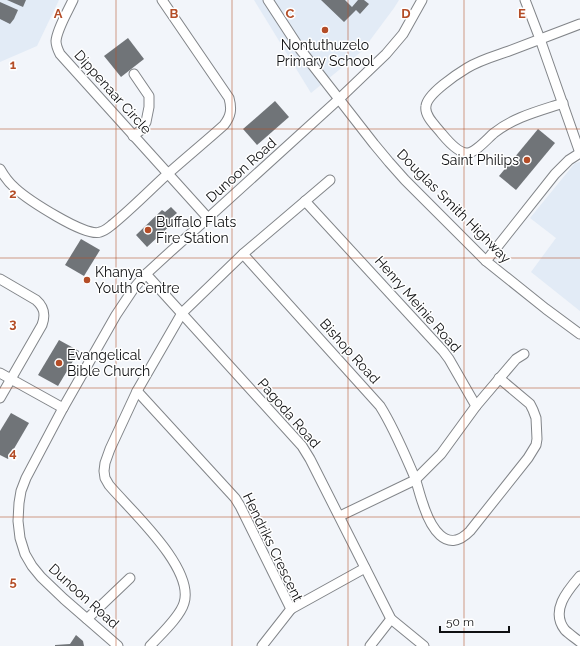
<svg xmlns="http://www.w3.org/2000/svg" width="580" height="646" font-family="Raleway,sans-serif">
<style>
.built{fill:#e2ebf6}
.building{fill:#707478}
.lines{fill:none;stroke-linecap:round;stroke-linejoin:round}
.minor-casing{stroke:#828589;stroke-width:11}
.minor{stroke:#fff;stroke-width:9}
.grid{fill:none;stroke:#b44d27;stroke-width:1;stroke-opacity:0.55}
.poi-dot{fill:#b44d27;stroke:#fff;stroke-width:1.5}
.labels{text-anchor:middle;dominant-baseline:central;stroke-width:3;stroke-linejoin:round;paint-order:stroke}
.poi-label{font-size:14px;fill:#0f1012;stroke:#fff;text-anchor:start}
.street-label{font-size:14px;fill:#0f1012;stroke:#fff}
.grid-label{font-size:13px;text-anchor:middle;font-weight:bold;fill:#b44d27;stroke:#fff;stroke-width:3;stroke-linejoin:round;paint-order:stroke}
</style>
<rect width="100%" height="100%" fill="#f2f5fa"/>
<!-- built -->
<g class="built">
<path d="M0 0H59L37 46 0 62Z"/>
<path d="M254 0H399L394 8 362 51 311 93Z"/>
<path d="M580 162V311L531 272 556 238 530 218 575 163Z"/>
</g>
<!-- building -->
<g class="building">
<path d="M7 0H26L23 7Z"/>
<path d="M321 0H345L352 7 358 0H364L369 4 360 14 356 10 344 22Z"/>
<path d="M0 2 18 10 14 19 10 24 0 19Z"/>
<path d="M128 38 144 59 121 77 104 56Z"/>
<path d="M275 101 289 117 257 145 243 129Z"/>
<path d="M538 129 555 143 516 190 499 176Z"/>
<path d="M171 207 177 213 170 219 174 222 147 247 136 235 162 210 165 212Z"/>
<path d="M81 239 100 250 84 276 65 265Z"/>
<path d="M59 340 79 351 58 386 38 375Z"/>
<path d="M11 413 29 423 8 459 0 455V431Z"/>
<path d="M76 635 83 641 84 646H55V645L70 644Z"/>
</g>
<g class="lines">
<defs>
<g id="minor">
<path d="M73 0C68 11 57 29 56 41 56 46 58 50 60 54L208 218"/>
<path d="M268 0 300 49 374 144 389 162 405 180 486 261 546 309 580 334"/>
<path d="M525 0 540 39 580 153"/>
<path d="M563 103C539 111 514 117 494 133 487 139 476 152 468 153 459 154 447 140 442 134 436 126 424 116 426 106 427 94 457 74 467 68 480 60 495 56 509 51 533 42 556 33 580 24"/>
<path d="M133 136 141 130 146 122 149 107V96L134 74"/>
<path d="M0 169C4 176 9 183 15 188 27 199 86 238 100 232 105 231 109 227 113 224 130 210 146 194 162 179 183 160 204 143 224 125 231 116 232 109 229 98L162 0"/>
<path d="M305 201 443 351 449 359 476 406 441 454 415 480 340 516"/>
<path d="M243 254 380 406C394 428 405 455 415 478 418 487 420 496 423 504 430 526 446 556 470 531L528 458 536 445 537 439 536 418 533 410 530 404 499 378"/>
<path d="M486 261 555 174 569 160 580 153"/>
<path d="M146 274 302 446 310 459 391 619 424 646"/>
<path d="M0 279 36 300C44 307 46 314 42 325L0 398"/>
<path d="M0 373 63 408"/>
<path d="M137 391 235 498 240 506 291 609 262 646"/>
<path d="M476 406 516 359 524 354"/>
<path d="M580 576C567 591 550 611 565 630 569 634 575 638 580 642"/>
<path d="M291 609 365 568"/>
<path d="M87 619 130 578"/>
<path d="M118 646 64 599 41 577 32 566 25 554 20 538 18 521 19 503 21 491 26 478 63 408 116 315 134 288 146 274 170 252 208 218 339 99 386 54 403 34 422 0"/>
<path d="M150 646C160 635 180 617 184 603 195 568 130 510 109 485L105 478 104 471 105 463 110 449 137 391 182 313 243 254 330 180"/>
<path d="M370 646 391 619"/>
</g>
</defs>
<!-- minor casing -->
<use href="#minor" class="minor-casing"/>
<!-- minor -->
<use href="#minor" class="minor"/>
</g>
<!-- grid -->
<path class="grid" d="M116 0V646M232 0V646M348 0V646M464 0V646M0 129H580M0 258H580M0 388H580M0 517H580"/>
<!-- markers -->
<g class="poi-dot">
<circle cx="325" cy="30" r="4"/>
<circle cx="527" cy="160" r="4"/>
<circle cx="148" cy="230" r="4"/>
<circle cx="87" cy="280" r="4"/>
<circle cx="59" cy="363" r="4"/>
</g>
<g class="labels">
<!-- poi labels -->
<g class="poi-label">
<text x="325" y="45" text-anchor="middle">Nontuthuzelo<tspan x="325" dy="16">Primary School</tspan></text>
<text x="519" y="160" text-anchor="end">Saint Philips</text>
<text x="156" y="222">Buffalo Flats<tspan x="156" dy="16">Fire Station</tspan></text>
<text x="95" y="272">Khanya<tspan x="95" dy="16">Youth Centre</tspan></text>
<text x="67" y="355">Evangelical<tspan x="67" dy="16">Bible Church</tspan></text>
</g>
<!-- street labels -->
<g class="street-label">
<text transform="translate(113 92) rotate(48)">Dippenaar Circle</text>
<text transform="translate(241 170) rotate(-42)">Dunoon Road</text>
<text transform="translate(454 206) rotate(45)">Douglas Smith Highway</text>
<text transform="translate(418 304) rotate(49)">Henry Meinie Road</text>
<text transform="translate(350 351) rotate(48)">Bishop Road</text>
<text transform="translate(289 413) rotate(49)">Pagoda Road</text>
<text transform="translate(273 547) rotate(64)">Hendriks Crescent</text>
<text transform="translate(84 596) rotate(42)">Dunoon Road</text>
</g>
</g>
<g class="grid-label">
<text x="58" y="18">A</text>
<text x="174" y="18">B</text>
<text x="290" y="18">C</text>
<text x="406" y="18">D</text>
<text x="522" y="18">E</text>
<text x="13" y="69">1</text>
<text x="13" y="198">2</text>
<text x="13" y="328">3</text>
<text x="13" y="457">4</text>
<text x="13" y="586">5</text>
</g>
<!-- scale -->
<path d="M440 626v6h69v-6" fill="none" stroke="#0f1012" stroke-width="2"/>
<text x="446" y="626" font-size="12" fill="#0f1012" stroke="#ffffff" stroke-width="3" paint-order="stroke">50 m</text>
</svg>
